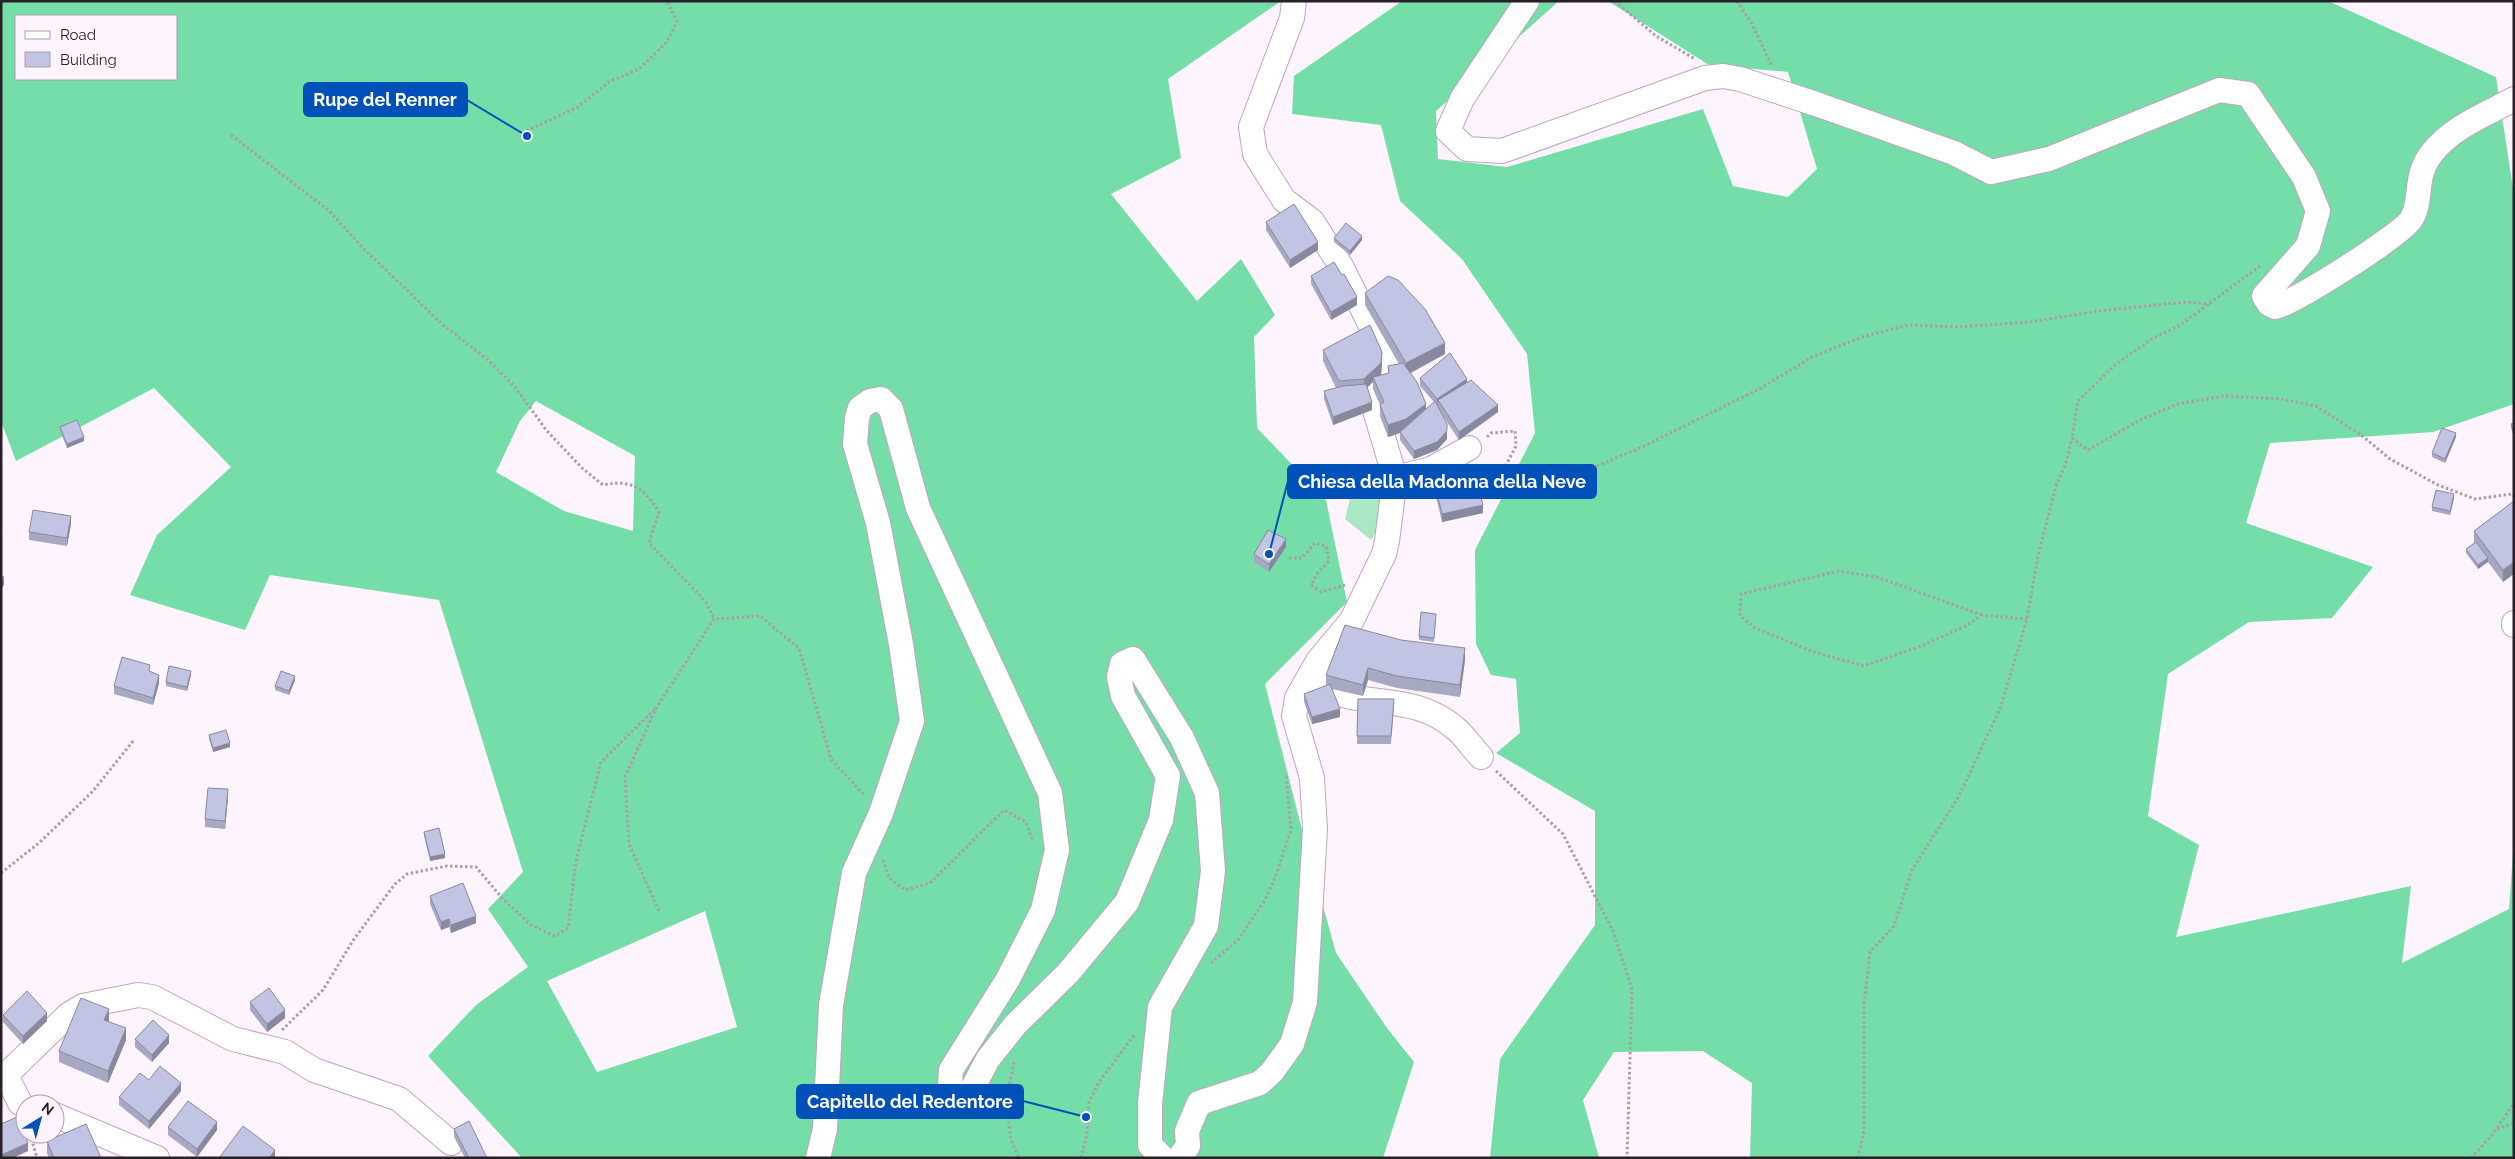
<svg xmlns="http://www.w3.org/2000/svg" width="2515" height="1159" font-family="Raleway,sans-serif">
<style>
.green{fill:#aae8c5}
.forest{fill:#75dda7;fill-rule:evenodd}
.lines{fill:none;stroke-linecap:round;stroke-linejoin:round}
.minor-casing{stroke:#bfa6bc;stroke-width:26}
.path{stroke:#a99fa8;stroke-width:3;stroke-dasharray:2.5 2.5;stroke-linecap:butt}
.minor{stroke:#fff;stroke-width:24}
.wall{fill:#a7a9c3}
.shaded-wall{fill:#88899f}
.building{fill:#c2c4e3;stroke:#88899f}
.leader{fill:none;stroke:#0050b9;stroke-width:2}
.callout-dot{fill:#0050b9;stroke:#fef4fd;stroke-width:2}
.callout{fill:#0050b9;stroke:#0050b9;stroke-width:2}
.callout-label{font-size:18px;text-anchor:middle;font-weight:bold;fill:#fff}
</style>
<rect width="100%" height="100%" fill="#fef4fd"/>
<!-- green -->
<path class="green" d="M1388 482 1379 527 1371 540 1345 519 1352 490Z"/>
<!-- forest -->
<g class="forest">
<path d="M1 1H1281L1168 79 1181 158 1111 194 1197 301 1241 259 1275 315 1254 337 1257 428 1326 500 1347 602 1265 684 1302 830 1336 953 1387 1028 1414 1062 1383 1158H522L428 1056 476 1005 528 967 488 909 523 872 439 600 270 575 245 630 130 595 157 535 231 467 154 388 16 461 1 421ZM16 16H176V79H16ZM536 401 635 456 633 531 564 511 496 472 520 421ZM705 911 737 1027 597 1072 547 981Z"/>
<path d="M1402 1H1559L1436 111 1438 159 1507 167 1703 109 1733 186 1788 197 1817 169 1788 72 1709 65 1608 1H2328L2496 77 2514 195V404L2433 432 2270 443 2246 523 2373 567 2332 618 2249 622 2168 674 2148 816 2199 845 2176 937 2411 886 2402 963 2509 909 2514 839V1158H1750L1752 1083 1703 1051 1614 1052 1583 1100 1599 1158H1490L1500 1059 1595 925V811L1496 753 1520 733 1516 679 1491 675 1476 644 1475 550 1535 433 1527 354 1462 259 1400 201 1381 125 1292 114 1294 76Z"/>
</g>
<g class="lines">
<defs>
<g id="minor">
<path d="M1527 1 1462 99 1448 131 1467 149 1502 151 1705 78 1723 76 1740 79 1819 105 1954 153 1991 172 2049 159 2219 90 2248 94 2304 177 2318 211 2308 246 2264 296 2269 304 2275 307C2292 304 2404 234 2412 218 2423 199 2413 177 2432 153 2452 127 2485 115 2514 99"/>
<path d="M1395 478 1431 469 1469 448"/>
<path d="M2514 623V625"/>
<path d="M1319 668 1323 689C1334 692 1346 697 1357 698 1394 704 1424 702 1455 728 1465 736 1472 748 1481 757"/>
<path d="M20 1103 6 1075 68 1015 83 1006 138 995 152 997 233 1039 285 1052 314 1070 399 1099 451 1143"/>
<path d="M55 1115 157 1158"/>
<path d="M818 1158 825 1129 831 1005 854 873 881 813 912 721 901 644 878 523 855 444 857 418 860 408 870 401 881 399 891 409 918 508 1050 793 1057 850 1043 910 1008 979 951 1070 950 1085 960 1096 968 1097 988 1059 1016 1024 1068 973 1127 902 1161 820 1168 776 1123 696 1119 677 1122 664 1133 659 1182 738 1207 793 1213 871 1206 926 1160 1007 1150 1104V1145L1163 1158"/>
<path d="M1179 1158 1188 1146 1187 1131 1199 1103 1260 1083 1272 1072 1292 1044 1305 1002 1315 829 1312 778 1294 716 1297 698 1318 661 1352 620 1384 554 1387 541 1395 478 1369 390 1392 371 1391 366 1341 266 1312 221 1284 200 1255 154 1251 127 1292 18 1294 1"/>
</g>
</defs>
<!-- minor casing -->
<use href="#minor" class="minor-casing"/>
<!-- path -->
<g class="path">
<path d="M1615 1 1656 36 1695 59"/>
<path d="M1737 1 1752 24 1772 66"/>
<path d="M522 133 578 107 609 82 639 69 666 43 677 22 667 1"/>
<path d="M231 135 328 210 365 250 442 324 487 359 515 387 547 431 582 468 603 485C632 479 644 488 659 512L649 543 706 602 714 619"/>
<path d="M2260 266 2180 325 2152 339 2116 364 2078 401 2072 438 2088 450 2142 419 2178 404 2224 396 2281 399 2316 406 2360 434 2390 459 2438 485 2475 499 2512 494 2514 496"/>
<path d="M1487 437 1491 433 1515 431 1516 446 1505 467 1510 487 1533 489 1583 472 1642 447 1761 388 1812 357 1862 337 1908 325 1957 327 2030 322 2098 311 2185 302 2210 304"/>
<path d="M1289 558H1302L1315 543 1326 546 1329 561 1317 574 1311 585 1321 592 1345 585"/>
<path d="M1982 615 1877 577 1839 571 1741 594 1740 616 1755 628 1814 652 1864 666 1921 646 1966 626 1982 615 2027 619"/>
<path d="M1496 771 1563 834 1613 931 1632 989 1627 1158"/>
<path d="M883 860 889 878 905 890 930 883 1004 810 1026 822 1032 839"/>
<path d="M1 873 39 843 93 791 134 740"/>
<path d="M659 911 629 844 625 777 656 708 714 619 760 616 799 648 831 759 865 796"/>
<path d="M1211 963 1238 940 1265 900 1275 878 1291 830 1286 773"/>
<path d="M282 1030 323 990 354 939 395 884 407 874 447 866 476 867 502 898 531 925 555 936 568 928 576 861 601 762 655 709"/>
<path d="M1014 1062 1006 1102 1011 1139 1019 1158"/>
<path d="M2497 1129 2514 1123"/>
<path d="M30 1134 37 1158"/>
<path d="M1081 1158 1087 1134 1089 1102 1099 1082 1135 1034"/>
<path d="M1858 1158 1864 1131V1005L1870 952 1894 926 1912 870 1959 796 2000 709 2027 619 2038 556 2056 486 2066 463 2072 438"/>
<path d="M2471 1158 2493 1134 2514 1103"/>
</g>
<!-- minor -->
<use href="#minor" class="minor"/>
</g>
<!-- wall -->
<g class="wall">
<path d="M1266 222 1318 250 1290 268 1266 230Z"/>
<path d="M1334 238 1362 240 1350 255 1334 242Z"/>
<path d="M1342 275 1357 305 1331 320 1311 284V276Z"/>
<path d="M1365 293 1445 354 1411 373 1426 410 1434 402 1420 386V378L1467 382 1498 412 1459 440 1441 413 1447 439 1437 450 1414 459 1400 440V433L1388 437 1380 416V405L1373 389V382L1367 388 1372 410 1333 425 1324 399V391L1336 388 1323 361V350L1382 364 1381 375 1388 373V366L1399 364 1365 305Z"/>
<path d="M2514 423V437L2511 428V424Z"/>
<path d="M60 427 84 441 67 448 60 431Z"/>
<path d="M2456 437 2445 463 2432 457V453Z"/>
<path d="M1433 477 1483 513 1442 522 1433 484Z"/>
<path d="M2454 498 2450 515 2432 511V507Z"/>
<path d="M2514 501 2503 582 2488 562 2478 569 2466 553V549L2474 543V531Z"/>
<path d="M71 524 67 546 29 540V532Z"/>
<path d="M1286 547 1269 572 1254 562V554Z"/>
<path d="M1436 618 1434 642 1419 640V636Z"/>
<path d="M1345 625 1465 660 1460 697 1397 688 1368 680 1363 696 1332 689 1340 717 1312 724 1304 702V694L1326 686V675Z"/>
<path d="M150 672 159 683 153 705 114 694V686Z"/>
<path d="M191 675 187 691 166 686V682Z"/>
<path d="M295 680 289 695 275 690V686Z"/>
<path d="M1358 699 1394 707 1391 744H1357Z"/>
<path d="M209 735 230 747 213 752 209 739Z"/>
<path d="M228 797 225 829 205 827V819Z"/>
<path d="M424 832 445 858 430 861 424 836Z"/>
<path d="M430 896 476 923 451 933 449 927 441 930 430 904Z"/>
<path d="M250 1002 285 1018 267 1032 250 1010Z"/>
<path d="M3 1015 47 1021 23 1044 3 1022Z"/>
<path d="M108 1021 126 1040 108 1083 59 1062V1051L109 1021Z"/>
<path d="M135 1039 169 1043 152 1062 135 1047Z"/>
<path d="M149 1080 181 1091 149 1129 119 1105V1097Z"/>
<path d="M168 1127 217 1130 197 1157 168 1135Z"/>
<path d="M454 1129 487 1158H465L454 1137Z"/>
<path d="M47 1141 101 1158H49L47 1153Z"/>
</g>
<!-- shaded-wall -->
<g class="shaded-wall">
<path d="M1362 236V240L1350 255V251Z"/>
<path d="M1318 242V250L1290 268V260Z"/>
<path d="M1357 297V305L1331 320V312Z"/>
<path d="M1445 343V354L1406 375V363Z"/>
<path d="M1382 352V364L1381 375 1373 377V382L1364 390V379Z"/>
<path d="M1467 379V387L1438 400 1437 407V399Z"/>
<path d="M1372 402V410L1333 425V417Z"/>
<path d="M1426 404V415L1406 431 1388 437V425Z"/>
<path d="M1498 405V412L1459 440V432Z"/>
<path d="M1447 431V439L1437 450 1414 459V451Z"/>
<path d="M2456 433V437L2445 463V459Z"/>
<path d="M84 437V441L67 448V444Z"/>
<path d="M2454 494V498L2450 515V511Z"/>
<path d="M1483 505V513L1442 522V514Z"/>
<path d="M71 516V524L67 546V538Z"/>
<path d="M1286 539V547L1269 572V564Z"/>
<path d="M2488 558V562L2478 569V565Z"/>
<path d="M2514 562V574L2503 582V570Z"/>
<path d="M4 577V585L1 590V582Z"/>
<path d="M1465 648V660L1460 697V685Z"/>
<path d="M1368 668V680L1363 696V685Z"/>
<path d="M191 671V675L187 691V687Z"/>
<path d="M159 675V683L153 705V698Z"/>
<path d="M295 676V680L289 695V691Z"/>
<path d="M1340 709V717L1312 724V717Z"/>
<path d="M230 743V747L213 752V748Z"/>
<path d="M228 789V797L225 829V821Z"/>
<path d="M445 854V858L430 861V857Z"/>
<path d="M476 916V923L451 933V925Z"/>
<path d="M449 919V927L441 930V922Z"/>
<path d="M109 1009V1021L104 1032V1020Z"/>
<path d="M285 1010V1018L267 1032V1024Z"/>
<path d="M47 1013V1021L23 1044V1036Z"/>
<path d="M126 1028V1040L108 1083V1071Z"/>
<path d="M169 1035V1043L152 1062V1055Z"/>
<path d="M181 1083V1091L149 1129V1121Z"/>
<path d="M217 1122V1130L197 1157V1149Z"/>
<path d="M28 1143V1151L13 1158H1V1155Z"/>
<path d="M275 1150V1158H269Z"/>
</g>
<!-- building -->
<g class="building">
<path d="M1294 204 1318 242 1290 260 1266 222Z"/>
<path d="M1346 223 1362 236 1350 251 1334 238Z"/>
<path d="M1334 262 1342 275 1344 274 1357 297 1331 312 1311 276Z"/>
<path d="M1388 276 1398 280 1425 309 1445 343 1406 363 1365 293Z"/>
<path d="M1370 325 1382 352 1381 363 1364 379 1339 381 1323 350Z"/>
<path d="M1450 353 1467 379 1437 399 1420 378Z"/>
<path d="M1403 363 1417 382 1426 404 1406 419 1388 425 1380 405 1384 402 1373 377 1389 373 1388 366Z"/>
<path d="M1471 380 1498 405 1459 432 1438 400Z"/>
<path d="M1366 384 1372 402 1333 417 1324 391 1343 386Z"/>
<path d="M1435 401 1447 424V431L1437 442 1414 451 1400 432Z"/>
<path d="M77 420 84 437 67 444 60 427Z"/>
<path d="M2514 423V433L2511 424Z"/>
<path d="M2442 428 2456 433 2445 459 2432 453Z"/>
<path d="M1473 465 1483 505 1442 514 1433 477Z"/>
<path d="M2436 490 2454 494 2450 511 2432 507Z"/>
<path d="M2514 501V562L2503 570 2474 531Z"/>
<path d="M33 510 71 516 67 538 29 532Z"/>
<path d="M1268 530 1286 539 1269 564 1254 554Z"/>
<path d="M2476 542 2488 558 2478 565 2466 549Z"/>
<path d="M1 576 4 577 1 582Z"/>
<path d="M1421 612 1436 614 1434 638 1419 636Z"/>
<path d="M1345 625 1401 640 1465 648 1460 685 1397 676 1368 668 1363 685 1326 675Z"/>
<path d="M122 657 150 665 149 671 159 675 153 698 114 686Z"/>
<path d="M169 666 191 671 187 687 166 682Z"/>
<path d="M281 671 295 676 289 691 275 686Z"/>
<path d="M1330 684 1340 709 1312 717 1304 694Z"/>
<path d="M1358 699H1394L1391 736H1357Z"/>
<path d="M226 730 230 743 213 748 209 735Z"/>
<path d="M208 788 228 789 225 821 205 819Z"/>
<path d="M439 828 445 854 430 857 424 832Z"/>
<path d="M463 883 476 916 451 925 449 919 441 922 430 896Z"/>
<path d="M269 988 285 1010 267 1024 250 1002Z"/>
<path d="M27 991 47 1013 23 1036 3 1015Z"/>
<path d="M81 998 109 1009 104 1020 126 1028 108 1071 59 1051Z"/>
<path d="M153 1020 169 1035 152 1055 135 1039Z"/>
<path d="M160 1066 181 1083 149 1121 119 1097 140 1073 149 1080Z"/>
<path d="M188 1101 217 1122 197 1149 168 1127Z"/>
<path d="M17 1117 28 1143 1 1155V1124Z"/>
<path d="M469 1121 487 1158H469L454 1129Z"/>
<path d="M86 1124 101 1158H54L47 1141Z"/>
<path d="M243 1126 275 1150 269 1158H219Z"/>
</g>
<!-- callouts -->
<path class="leader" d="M527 136L467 100M1269 554L1288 481M1086 1117L1023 1101"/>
<g class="callout-dot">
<circle cx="527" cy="136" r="5"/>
<circle cx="1269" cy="554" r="5"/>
<circle cx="1086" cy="1117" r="5"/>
</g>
<g class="callout">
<rect x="304" y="83" width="163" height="33" rx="5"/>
<rect x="1288" y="465" width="308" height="33" rx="5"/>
<rect x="797" y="1085" width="226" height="33" rx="5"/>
</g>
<g class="callout-label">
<text x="385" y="106">Rupe del Renner</text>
<text x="1442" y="488">Chiesa della Madonna della Neve</text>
<text x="910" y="1108">Capitello del Redentore</text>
</g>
<!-- border -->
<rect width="2515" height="1159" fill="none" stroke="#281f27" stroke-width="5"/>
<!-- legend -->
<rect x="15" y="15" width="162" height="65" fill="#fef4fd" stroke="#a89fa7"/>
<rect x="25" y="31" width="25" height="8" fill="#ffffff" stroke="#a89fa7"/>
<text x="60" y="40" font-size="15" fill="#281f27">Road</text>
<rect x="25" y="52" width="25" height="15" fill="#c2c4e3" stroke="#a89fa7"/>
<text x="60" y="65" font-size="15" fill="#281f27">Building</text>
<!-- north arrow -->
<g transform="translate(40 1119) rotate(37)"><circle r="24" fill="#fef4fd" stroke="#a89fa7"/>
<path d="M0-4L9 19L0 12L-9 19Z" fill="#0050b9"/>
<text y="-8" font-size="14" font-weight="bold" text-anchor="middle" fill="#281f27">N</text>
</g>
</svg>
